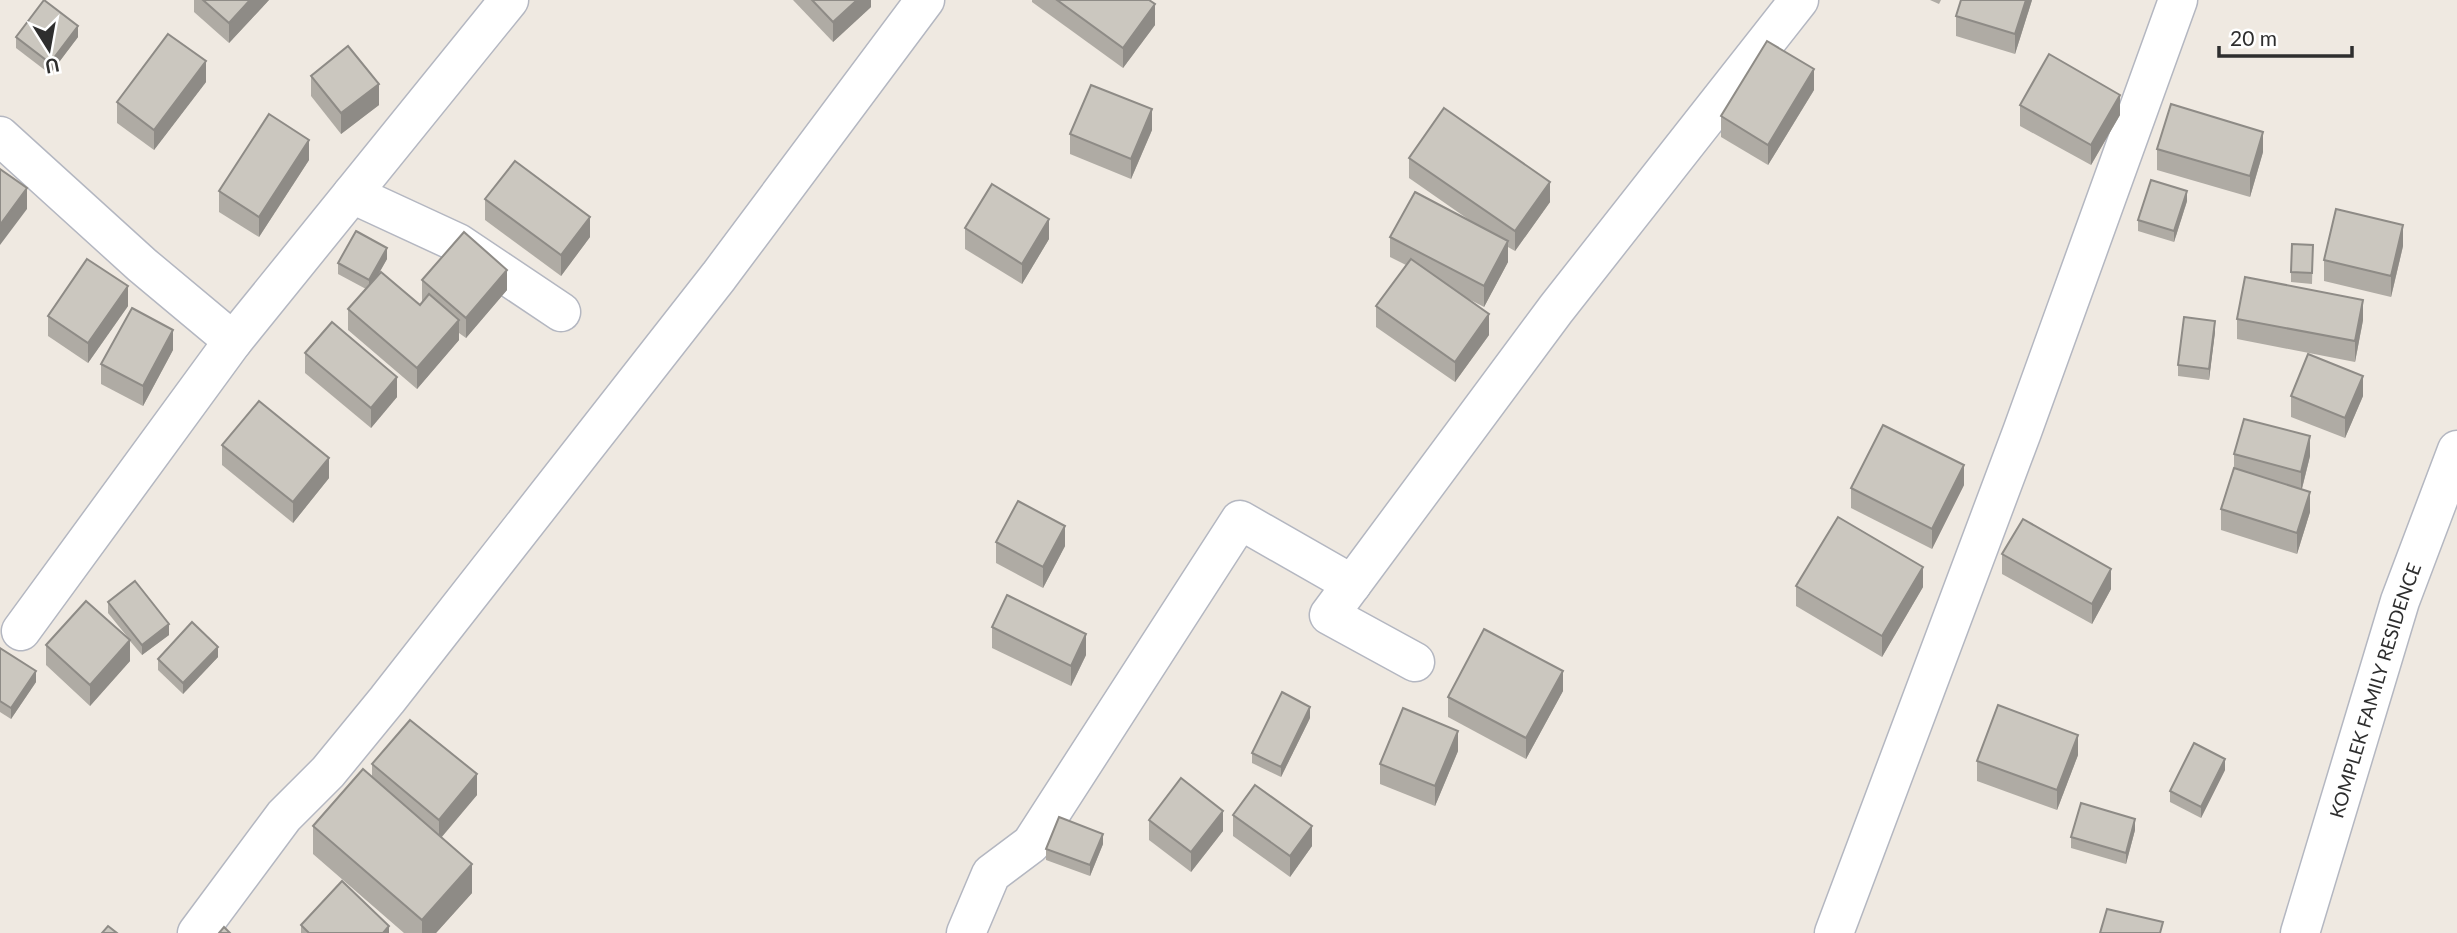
<svg xmlns="http://www.w3.org/2000/svg" width="2457" height="933" font-family="Lato,sans-serif">
<style>
.lines{fill:none;stroke-linecap:round;stroke-linejoin:round}
.street-casing{stroke:#b4b7c1;stroke-width:41}
.street{stroke:#fff;stroke-width:38}
.wall{fill:#afaba4}
.shaded-wall{fill:#8e8b86}
.building{fill:#cbc7bf;stroke:#8e8b86;stroke-width:2}
.labels{text-anchor:middle;dominant-baseline:central;stroke-width:5;stroke-linejoin:round;paint-order:stroke}
.street-label{font-size:19px;fill:#2e2e2e;stroke:#fff}
</style>
<rect width="100%" height="100%" fill="#efe9e1"/>
<g class="lines">
<defs>
<g id="street">
<path d="M0 136 142 265 233 341"/>
<path d="M352 194 458 243 561 312"/>
<path d="M21 631 233 341 509 0"/>
<path d="M1415 662 1329 615 1556 309 1799 0"/>
<path d="M197 933 284 816 328 772 387 700 719 276 925 0"/>
<path d="M966 933 991 874 1031 844 1240 520 1352 584"/>
<path d="M1834 933 2022 432 2178 0"/>
<path id="s1" d="M2300 933 2400 601 2457 450"/>
</g>
</defs>
<!-- street casing -->
<use href="#street" class="street-casing"/>
<!-- street -->
<use href="#street" class="street"/>
</g>
<!-- wall -->
<g class="wall">
<path d="M194 0H269L229 43 194 12Z"/>
<path d="M793 0H871V7L833 42Z"/>
<path d="M1032 0H1149L1155 25 1123 68 1032 2Z"/>
<path d="M1930 0H1941L1939 4Z"/>
<path d="M2032 0 2015 54 1956 36V16Z"/>
<path d="M16 37H78L50 74 16 48Z"/>
<path d="M311 76 379 105 341 134 311 96Z"/>
<path d="M206 82 154 150 117 123V102Z"/>
<path d="M1814 90 1768 165 1721 137V116Z"/>
<path d="M2020 105 2120 115 2091 165 2020 126Z"/>
<path d="M1152 130 1131 179 1070 154V134Z"/>
<path d="M2157 149 2263 152 2250 197 2157 170Z"/>
<path d="M1409 158 1550 202 1515 251 1508 247V262L1484 307 1461 295 1489 335 1455 382 1376 327V306L1406 265 1390 257V237L1475 224 1409 178Z"/>
<path d="M309 160 259 237 219 212V191Z"/>
<path d="M485 199 590 237 561 276 485 220Z"/>
<path d="M2187 201 2174 242 2138 231V220Z"/>
<path d="M965 228 1049 239 1022 284 965 249Z"/>
<path d="M2313 245 2312 284 2291 282V272Z"/>
<path d="M2403 246 2391 297 2324 281V260Z"/>
<path d="M387 259 377 276 420 305 423 302 422 301V280L507 290 466 338 459 333V340L417 389 348 330V309L366 289 338 274V263Z"/>
<path d="M128 306 88 363 48 336V316Z"/>
<path d="M2237 319 2363 320 2355 362 2237 339Z"/>
<path d="M2215 332 2209 380 2178 376V365Z"/>
<path d="M173 350 143 406 101 384V364Z"/>
<path d="M305 353 397 397 371 428 305 373Z"/>
<path d="M2291 396H2363L2345 438 2291 417Z"/>
<path d="M222 445 329 478 293 523 222 465Z"/>
<path d="M2234 454 2310 456 2302 489 2310 512 2297 554 2221 530V509L2234 469Z"/>
<path d="M1964 485 1932 549 1851 508V488Z"/>
<path d="M996 542 1065 546 1043 588 996 563Z"/>
<path d="M2002 554 2111 589 2092 624 2002 574Z"/>
<path d="M1796 586 1923 587 1882 657 1796 606Z"/>
<path d="M108 602 169 635 142 655 130 641V661L90 706 46 665V645L130 640 108 613Z"/>
<path d="M992 627 1086 655 1071 686 992 648Z"/>
<path d="M0 648 36 682 11 719 0 712Z"/>
<path d="M218 657 183 694 158 670V659Z"/>
<path d="M1563 691 1526 759 1448 717V697Z"/>
<path d="M1310 718 1281 777 1252 763V753Z"/>
<path d="M1458 751 1435 806 1380 784V764Z"/>
<path d="M2078 755 2057 810 1977 781V761Z"/>
<path d="M372 764 477 795 441 838 472 893 436 933H404L313 854V826L372 777Z"/>
<path d="M2225 770 2201 818 2170 802V791Z"/>
<path d="M1233 815 1312 846 1290 877 1233 836Z"/>
<path d="M1149 820 1223 831 1191 872 1149 840Z"/>
<path d="M2135 830 2126 864 2071 848V837Z"/>
<path d="M1103 844 1090 876 1046 860V849Z"/>
<path d="M301 925 389 933H301Z"/>
</g>
<!-- shaded-wall -->
<g class="shaded-wall">
<path d="M250 0H269L229 43V23Z"/>
<path d="M857 0H871V7L833 42V22Z"/>
<path d="M2026 0H2032L2015 54V34Z"/>
<path d="M1155 4V25L1123 68V48Z"/>
<path d="M78 26V37L50 74V63Z"/>
<path d="M206 61V82L154 150V130Z"/>
<path d="M1814 69V90L1768 165V145Z"/>
<path d="M379 84V105L341 134V113Z"/>
<path d="M2120 95V115L2091 165V145Z"/>
<path d="M1152 109V130L1131 179V159Z"/>
<path d="M2263 132V152L2250 197V176Z"/>
<path d="M309 140V160L259 237V217Z"/>
<path d="M1550 182V202L1515 251V231Z"/>
<path d="M27 188V209L0 245V225Z"/>
<path d="M2187 191V201L2174 242V231Z"/>
<path d="M590 217V237L561 276V255Z"/>
<path d="M1049 219V239L1022 284V264Z"/>
<path d="M2403 225V246L2391 297V276Z"/>
<path d="M1508 241V262L1484 307V286Z"/>
<path d="M387 248V259L369 291V280Z"/>
<path d="M507 270V290L466 338V318Z"/>
<path d="M128 286V306L88 363V343Z"/>
<path d="M2363 300V320L2355 362V341Z"/>
<path d="M1489 314V335L1455 382V362Z"/>
<path d="M459 320V340L417 389V368Z"/>
<path d="M2215 321V332L2209 380V369Z"/>
<path d="M173 330V350L143 406V386Z"/>
<path d="M2363 376V396L2345 438V418Z"/>
<path d="M397 377V397L371 428V408Z"/>
<path d="M2310 436V456L2301 492V472Z"/>
<path d="M329 458V478L293 523V502Z"/>
<path d="M1964 465V485L1932 549V529Z"/>
<path d="M2310 492V512L2297 554V533Z"/>
<path d="M1065 526V546L1043 588V567Z"/>
<path d="M1923 567V587L1882 657V636Z"/>
<path d="M2111 569V589L2092 624V604Z"/>
<path d="M169 624V635L142 655V645Z"/>
<path d="M1086 634V655L1071 686V666Z"/>
<path d="M130 640V661L90 706V685Z"/>
<path d="M218 647V657L183 694V683Z"/>
<path d="M36 671V682L11 719V708Z"/>
<path d="M1563 671V691L1526 759V738Z"/>
<path d="M1310 707V718L1281 777V767Z"/>
<path d="M1458 731V751L1435 806V786Z"/>
<path d="M2078 735V755L2057 810V790Z"/>
<path d="M2225 759V770L2201 818V807Z"/>
<path d="M477 774V795L439 840V820Z"/>
<path d="M1223 811V831L1191 872V852Z"/>
<path d="M2135 819V830L2126 864V853Z"/>
<path d="M1312 826V846L1290 877V856Z"/>
<path d="M1103 834V844L1090 876V865Z"/>
<path d="M472 864V893L436 933H422V920Z"/>
<path d="M389 926V933H383Z"/>
</g>
<!-- building -->
<g class="building">
<path d="M44 0 78 26 50 63 16 37Z"/>
<path d="M203 0H250L229 23Z"/>
<path d="M812 0H857L833 22Z"/>
<path d="M1057 0H1149L1155 4 1123 48Z"/>
<path d="M1961 0H2026L2015 34 1956 16Z"/>
<path d="M168 34 206 61 154 130 117 102Z"/>
<path d="M1767 41 1814 69 1768 145 1721 116Z"/>
<path d="M348 46 379 84 341 113 311 76Z"/>
<path d="M2049 54 2120 95 2091 145 2020 105Z"/>
<path d="M1091 85 1152 109 1131 159 1070 134Z"/>
<path d="M2171 104 2263 132 2250 176 2157 149Z"/>
<path d="M1444 108 1550 182 1515 231 1409 158Z"/>
<path d="M269 114 309 140 259 217 219 191Z"/>
<path d="M515 161 590 217 561 255 485 199Z"/>
<path d="M0 169 27 188 0 225Z"/>
<path d="M2151 180 2187 191 2174 231 2138 220Z"/>
<path d="M992 184 1049 219 1022 264 965 228Z"/>
<path d="M1415 192 1508 241 1484 286 1390 237Z"/>
<path d="M2336 209 2403 225 2391 276 2324 260Z"/>
<path d="M356 231 387 248 369 280 338 263Z"/>
<path d="M464 232 507 270 466 318 422 280Z"/>
<path d="M2292 244 2313 245 2312 273 2291 272Z"/>
<path d="M87 259 128 286 88 343 48 316Z"/>
<path d="M1411 259 1489 314 1455 362 1376 306Z"/>
<path d="M381 272 420 305 429 294 459 320 417 368 348 309Z"/>
<path d="M2245 277 2363 300 2355 341 2237 319Z"/>
<path d="M132 308 173 330 143 386 101 364Z"/>
<path d="M2184 317 2215 321 2209 369 2178 365Z"/>
<path d="M332 322 397 377 371 408 305 353Z"/>
<path d="M2308 354 2363 376 2345 418 2291 396Z"/>
<path d="M259 401 329 458 293 502 222 445Z"/>
<path d="M2244 419 2310 436 2301 472 2234 454Z"/>
<path d="M1883 425 1964 465 1932 529 1851 488Z"/>
<path d="M2234 468 2310 492 2297 533 2221 509Z"/>
<path d="M1018 501 1065 526 1043 567 996 542Z"/>
<path d="M1838 517 1923 567 1882 636 1796 586Z"/>
<path d="M2023 519 2111 569 2092 604 2002 554Z"/>
<path d="M135 581 169 624 142 645 108 602Z"/>
<path d="M1007 595 1086 634 1071 666 992 627Z"/>
<path d="M86 601 130 640 90 685 46 645Z"/>
<path d="M192 622 218 647 183 683 158 659Z"/>
<path d="M1484 629 1563 671 1526 738 1448 697Z"/>
<path d="M0 648 36 671 11 708 0 701Z"/>
<path d="M1282 692 1310 707 1281 767 1252 753Z"/>
<path d="M1998 705 2078 735 2057 790 1977 761Z"/>
<path d="M1403 708 1458 731 1435 786 1380 764Z"/>
<path d="M410 720 477 774 439 820 372 764Z"/>
<path d="M2194 743 2225 759 2201 807 2170 791Z"/>
<path d="M363 769 472 864 422 920 313 826Z"/>
<path d="M1181 778 1223 811 1191 852 1149 820Z"/>
<path d="M1255 785 1312 826 1290 856 1233 815Z"/>
<path d="M2081 803 2135 819 2126 853 2071 837Z"/>
<path d="M1059 817 1103 834 1090 865 1046 849Z"/>
<path d="M342 881 389 926 383 933H309L301 925Z"/>
<path d="M2107 909 2163 922 2160 933H2100Z"/>
<path d="M108 926 117 933H102Z"/>
<path d="M224 927 230 933H219Z"/>
</g>
<g class="labels">
<!-- street labels -->
<g class="street-label">
<text stroke="none"><textPath href="#s1" startOffset="254">KOMPLEK FAMILY RESIDENCE</textPath></text>
</g>
</g>
<!-- north arrow -->
<g transform="translate(49 49) rotate(169)" stroke="#ffffff" stroke-width="5" paint-order="stroke">
<path d="M0-5L12 26L0 18L-12 26Z" fill="#2e2e2e"/>
<text y="-10" font-size="19" font-weight="bold" text-anchor="middle" fill="#2e2e2e">U</text>
</g>
<!-- scale -->
<path d="M2219 46v10h133v-10" fill="none" stroke="#2e2e2e" stroke-width="3.5"/>
<text x="2230" y="46" font-size="21" fill="#2e2e2e" stroke="#ffffff" stroke-width="5" paint-order="stroke">20 m</text>
</svg>
